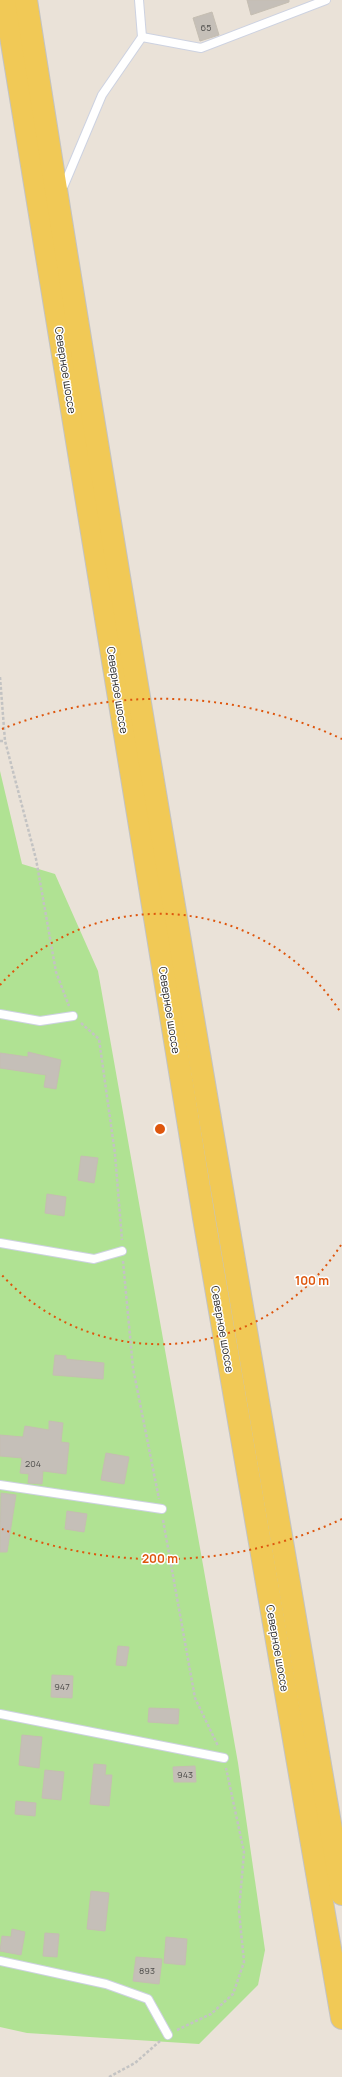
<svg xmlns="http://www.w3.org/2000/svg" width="342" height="2077" font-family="Manrope,sans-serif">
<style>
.green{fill:#b0e293}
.building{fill:#c5bfb8;stroke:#c5beb2}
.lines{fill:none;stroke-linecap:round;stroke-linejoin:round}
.service-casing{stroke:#cdd2e1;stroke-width:10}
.primary-casing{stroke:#c3c3c3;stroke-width:24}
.path{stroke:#c3c3c3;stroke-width:2.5;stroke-dasharray:3 2;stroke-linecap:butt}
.service{stroke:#fff;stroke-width:8}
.primary{stroke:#f1c956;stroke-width:22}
.ring{fill:none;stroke:#de560d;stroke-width:2;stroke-dasharray:2 4}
.labels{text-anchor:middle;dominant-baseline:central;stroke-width:3;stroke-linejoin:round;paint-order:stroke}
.number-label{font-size:9px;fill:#4e4d4b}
.street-label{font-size:11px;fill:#272727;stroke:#fff}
.centre{fill:#de560d;stroke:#fff;stroke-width:2}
.ring-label{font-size:12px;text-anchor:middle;font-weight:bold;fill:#de560d;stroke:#fff;stroke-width:3;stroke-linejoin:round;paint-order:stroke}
</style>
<rect width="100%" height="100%" fill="#eae2d8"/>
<!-- green -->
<path class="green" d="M0 771 22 864 55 874 98 971 238 1763 265 1950 258 1985 199 2044 27 2033 0 2027Z"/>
<!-- building -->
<g class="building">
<path d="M247 0H289V2L251 15Z"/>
<path d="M212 12 219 35 200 41 193 18Z"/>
<path d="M28 1052 61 1060 56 1089 44 1087 46 1075 0 1068V1053L28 1057Z"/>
<path d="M81 1156 98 1158 94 1183 78 1180Z"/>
<path d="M47 1194 66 1197 64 1216 45 1213Z"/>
<path d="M55 1355 66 1356V1359L104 1363 103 1379 53 1375Z"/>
<path d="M49 1421 63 1423 61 1442 69 1443 66 1474 43 1471 42 1484 28 1483 29 1474 20 1473 22 1458 0 1456V1435L23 1437 25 1426 49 1430Z"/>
<path d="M106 1453 129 1457 124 1484 101 1480Z"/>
<path d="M1 1493 16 1495 7 1552H0Z"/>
<path d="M67 1511 87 1514 84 1532 65 1529Z"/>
<path d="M118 1646 129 1647 126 1666 116 1665Z"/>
<path d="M52 1675 73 1676 72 1698 51 1697Z"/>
<path d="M149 1708 179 1709 178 1724 148 1722Z"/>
<path d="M22 1735 42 1737 39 1768 19 1765Z"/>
<path d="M94 1764 106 1765 105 1775H112L109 1806 90 1804Z"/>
<path d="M195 1766 196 1782H174L173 1767Z"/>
<path d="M45 1770 64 1772 61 1800 42 1798Z"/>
<path d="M16 1801 36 1803 35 1816 15 1814Z"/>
<path d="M91 1891 109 1893 105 1931 87 1929Z"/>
<path d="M12 1929 25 1932 21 1955 0 1951 2 1936 11 1937Z"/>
<path d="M45 1933 59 1934 57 1957 43 1956Z"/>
<path d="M166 1937 187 1939 185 1965 164 1963Z"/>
<path d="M136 1957 162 1959 159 1984 133 1981Z"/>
</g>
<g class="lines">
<defs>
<g id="service">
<path d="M142 37 201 48 326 0"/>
<path d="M62 190 102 95 142 37 139 0"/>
<path d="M0 1014 40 1021 73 1016"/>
<path d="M0 1243 94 1259 122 1251"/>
<path d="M0 1485 162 1509"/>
<path d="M0 1714 224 1758"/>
<path d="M0 1961 106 1984 148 1999 168 2035"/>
</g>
<g id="primary">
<path d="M5 0 204 1218 342 2018"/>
<path d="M26 0C125 632 235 1263 342 1894"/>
</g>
</defs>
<!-- service casing -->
<use href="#service" class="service-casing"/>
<!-- primary casing -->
<use href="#primary" class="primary-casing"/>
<!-- path -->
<g class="path">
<path d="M0 677 5 741 36 859 56 972 69 1006"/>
<path d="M0 741H5"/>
<path d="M81 1023 99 1039 115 1154 122 1240"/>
<path d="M123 1261 133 1368 159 1499"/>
<path d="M163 1520 195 1698 218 1746"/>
<path d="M177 2030 211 2014 233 1994 244 1962 239 1911 244 1852 226 1768"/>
<path d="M109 2077 135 2063 160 2041"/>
</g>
<!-- service -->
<use href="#service" class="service"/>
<!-- primary -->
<use href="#primary" class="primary"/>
</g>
<!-- distance rings -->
<g class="ring">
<path d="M341 1245A215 215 0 0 1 0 1273M0 985A215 215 0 0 1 341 1013"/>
<path d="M342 1519A430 430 0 0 1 2 1529M2 729A430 430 0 0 1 342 739"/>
</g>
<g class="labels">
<!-- number labels -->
<g class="number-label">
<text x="206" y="27">65</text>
<text x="33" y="1463">204</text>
<text x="62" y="1686">947</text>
<text x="185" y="1774">943</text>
<text x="147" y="1970">893</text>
</g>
<!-- street labels -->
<g class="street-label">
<text transform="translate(66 370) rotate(81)">Северное шоссе</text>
<text transform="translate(118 690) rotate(81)">Северное шоссе</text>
<text transform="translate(170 1010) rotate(81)">Северное шоссе</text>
<text transform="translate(223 1329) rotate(80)">Северное шоссе</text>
<text transform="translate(278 1648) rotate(80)">Северное шоссе</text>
</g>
</g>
<circle cx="160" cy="1129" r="6" class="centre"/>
<g class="ring-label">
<text x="312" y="1285">100 m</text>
<text x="160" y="1563">200 m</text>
</g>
</svg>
